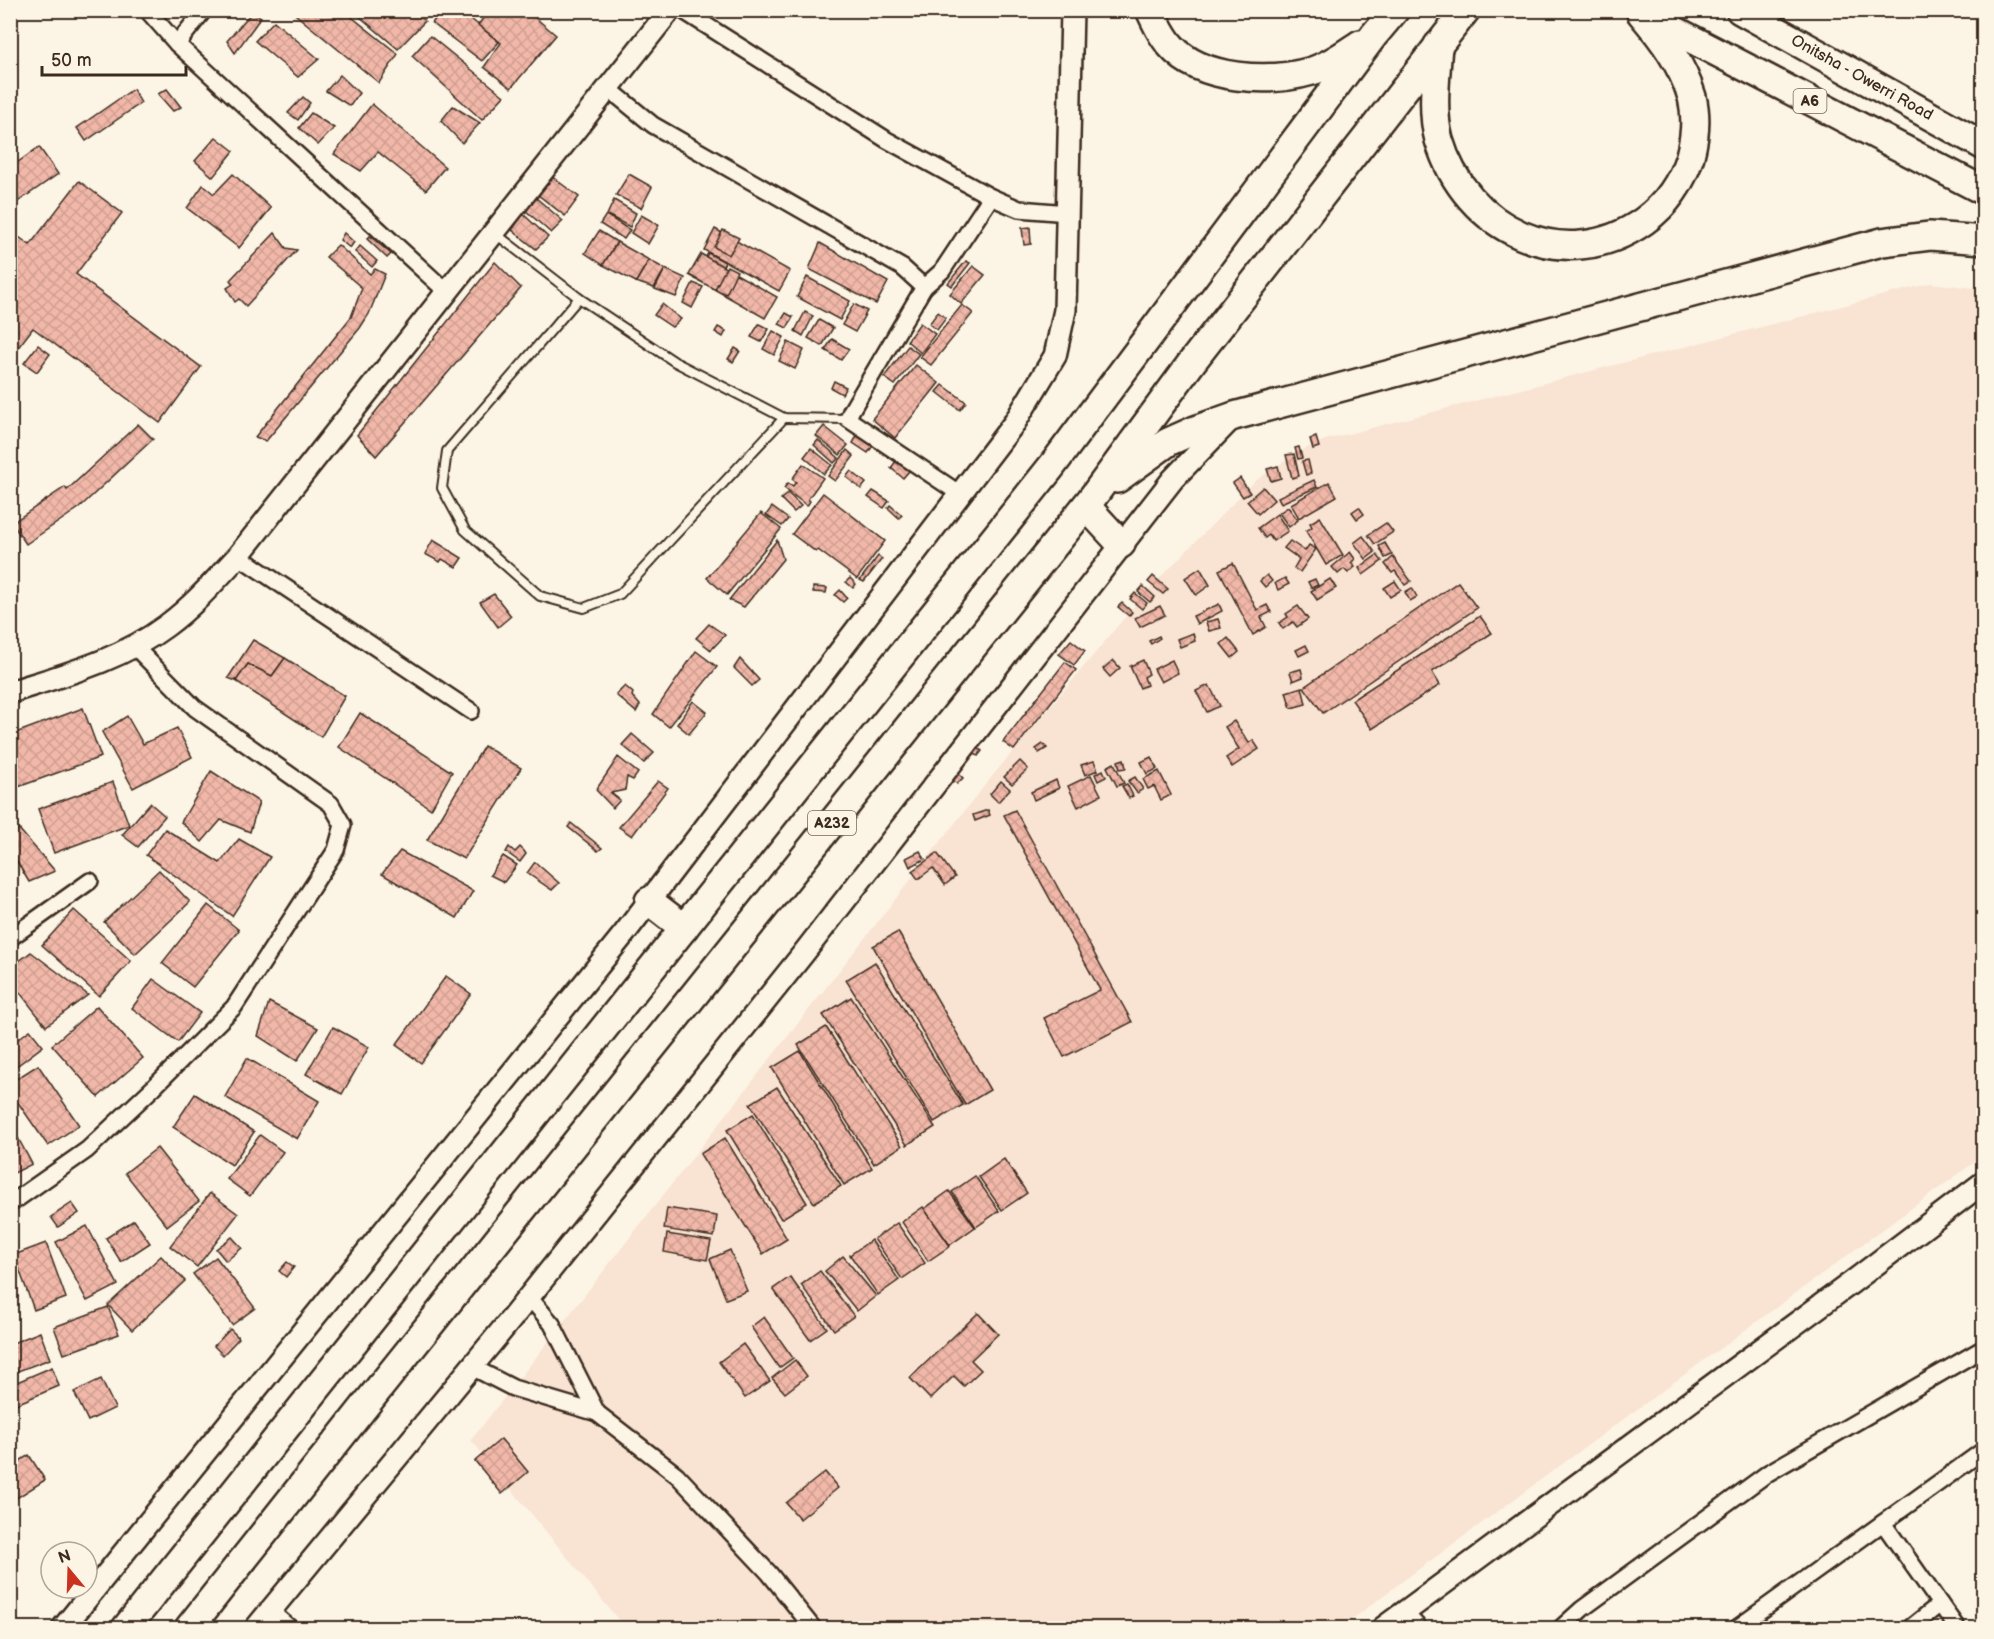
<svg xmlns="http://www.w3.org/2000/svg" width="1994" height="1639" font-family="'Balsamiq Sans',sans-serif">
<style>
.built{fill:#f9e3d3}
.building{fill:url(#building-cross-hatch);stroke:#3b2a1e;stroke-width:1.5}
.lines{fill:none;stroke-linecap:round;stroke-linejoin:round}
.lane-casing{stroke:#3b2a1e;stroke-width:12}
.street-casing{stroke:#3b2a1e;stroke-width:20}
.secondary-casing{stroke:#3b2a1e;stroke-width:26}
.highway-casing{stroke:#3b2a1e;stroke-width:32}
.lane{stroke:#fcf5e5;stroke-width:8}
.street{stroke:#fcf5e5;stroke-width:15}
.secondary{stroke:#fcf5e5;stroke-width:21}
.highway{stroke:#fcf5e5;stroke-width:27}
.labels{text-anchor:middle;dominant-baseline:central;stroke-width:4.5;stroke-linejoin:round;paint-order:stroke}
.shield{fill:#fcf5e5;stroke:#75675a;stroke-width:1.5}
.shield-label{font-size:15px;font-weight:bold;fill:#3b2a1e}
.street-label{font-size:16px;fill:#3b2a1e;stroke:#fcf5e5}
</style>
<defs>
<pattern id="building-cross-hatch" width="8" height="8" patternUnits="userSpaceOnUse" patternTransform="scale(1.5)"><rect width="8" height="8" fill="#f1b8a9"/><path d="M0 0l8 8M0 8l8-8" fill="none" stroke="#d09e91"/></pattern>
</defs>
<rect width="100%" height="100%" fill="#fcf5e5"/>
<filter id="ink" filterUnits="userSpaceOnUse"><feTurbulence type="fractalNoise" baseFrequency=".0167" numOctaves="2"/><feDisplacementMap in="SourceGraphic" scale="12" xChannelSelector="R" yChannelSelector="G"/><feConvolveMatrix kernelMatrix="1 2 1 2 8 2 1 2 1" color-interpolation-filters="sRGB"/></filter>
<g filter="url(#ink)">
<!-- built -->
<path class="built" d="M1931 283 1983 289V1156L1400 1583 1341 1628H625L471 1440 985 785 1146 592 1255 481 1298 452 1325 440Z"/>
<!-- building -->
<g class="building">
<path d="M290 10H343L398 54 379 83Z"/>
<path d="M352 10H412L425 21 398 49Z"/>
<path d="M442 10H460L499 42 482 61 432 23Z"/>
<path d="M489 10H526L556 35 511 88 484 67 501 43 478 25Z"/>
<path d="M252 12 261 17 235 53 227 41Z"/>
<path d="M274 21 319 59 298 77 255 41Z"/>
<path d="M430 36 504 96 482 120 412 56Z"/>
<path d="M340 75 359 93 350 106 326 91Z"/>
<path d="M133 89 141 103 86 141 77 128Z"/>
<path d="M167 89 181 107 173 111 158 94Z"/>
<path d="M303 97 310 103 298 120 288 113Z"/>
<path d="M372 104 445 167 426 190 378 152 361 171 334 154Z"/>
<path d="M453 106 480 123 462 143 441 121Z"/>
<path d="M311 113 334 128 318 145 299 128Z"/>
<path d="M216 137 234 151 213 177 195 161Z"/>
<path d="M39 147 58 174 10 207V168Z"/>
<path d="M233 174 271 208 239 248 187 208 203 185 214 194Z"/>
<path d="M629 174 652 187 641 208 616 195Z"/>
<path d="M551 176 579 197 565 216 537 194Z"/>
<path d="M79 181 122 213 76 274 201 367 160 423 33 328 10 358V243L16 235 30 245Z"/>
<path d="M535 197 563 221 551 233 525 210Z"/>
<path d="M614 200 636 213 630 227 607 215Z"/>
<path d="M523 214 548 237 536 249 512 230Z"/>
<path d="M606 215 630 230 624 239 600 224Z"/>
<path d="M641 215 659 225 648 244 631 233Z"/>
<path d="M1030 227 1031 244 1024 245 1022 228Z"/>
<path d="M715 229 790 271 779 291 704 250Z"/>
<path d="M723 230 739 238 729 255 714 247Z"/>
<path d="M599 231 617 242 603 265 585 253Z"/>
<path d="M275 233 286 248 297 250 246 306 239 299 235 302 227 288 233 284 230 280Z"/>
<path d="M344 233 354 242 350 248 340 240Z"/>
<path d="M370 236 391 254 387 258 367 239Z"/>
<path d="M617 242 649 260 636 282 603 265Z"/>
<path d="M820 243 888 282 876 304 809 269Z"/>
<path d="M338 245 370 274 375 269 385 274 369 314 360 328 266 441 255 437 351 317 362 288 326 257Z"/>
<path d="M360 246 377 261 372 267 355 252Z"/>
<path d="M708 253 725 262 712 287 695 279Z"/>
<path d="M701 254 777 297 765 318 689 275Z"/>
<path d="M649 260 665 269 654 288 636 282Z"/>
<path d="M966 261 970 263 952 286 948 283Z"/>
<path d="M495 262 521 288 376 456 357 435Z"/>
<path d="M727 266 737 271 726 294 715 289Z"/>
<path d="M973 266 985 275 961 304 950 294Z"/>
<path d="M665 269 685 278 676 297 655 289Z"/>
<path d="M807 277 850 301 840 320 797 297Z"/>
<path d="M693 283 703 287 692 308 683 303Z"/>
<path d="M662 304 681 319 672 327 654 315Z"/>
<path d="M854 304 867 311 855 332 842 325Z"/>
<path d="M962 305 973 313 931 365 920 357Z"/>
<path d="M805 312 813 316 803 336 795 331Z"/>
<path d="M938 312 946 318 937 330 929 324Z"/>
<path d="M786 313 793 317 787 328 779 324Z"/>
<path d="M819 320 833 328 822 346 808 338Z"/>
<path d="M920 323 935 334 921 353 907 341Z"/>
<path d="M759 324 769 329 761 342 751 337Z"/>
<path d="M718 327 726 331 723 337 715 332Z"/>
<path d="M773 331 784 337 774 355 763 349Z"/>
<path d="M832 339 849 349 841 360 825 350Z"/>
<path d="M788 342 804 350 795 369 779 361Z"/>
<path d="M38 345 50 354 37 372 24 363Z"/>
<path d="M908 346 919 354 895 385 884 377Z"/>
<path d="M735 348 740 351 733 362 728 359Z"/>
<path d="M916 365 939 383 895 438 872 419Z"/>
<path d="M834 381 846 387 842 394 831 388Z"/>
<path d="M943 385 966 402 960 410 937 392Z"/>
<path d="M138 424 153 439 79 508 26 544 12 523 65 487 67 490Z"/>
<path d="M824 426 848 445 840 455 816 436Z"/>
<path d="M858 434 874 444 868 453 853 443Z"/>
<path d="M1316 437 1319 447 1313 449 1310 439Z"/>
<path d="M818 440 839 458 834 463 814 445Z"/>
<path d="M1299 447 1302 458 1298 459 1295 448Z"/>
<path d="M811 448 832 465 824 474 804 457Z"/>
<path d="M847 450 854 456 835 481 828 476Z"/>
<path d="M1294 454 1299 476 1292 478 1286 455Z"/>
<path d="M1308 460 1311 473 1306 475 1302 461Z"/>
<path d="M896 461 909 471 903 478 891 468Z"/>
<path d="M803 464 823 478 808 499 810 501 807 506 784 488 788 483 793 486 796 482 792 479Z"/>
<path d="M1278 466 1281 478 1271 481 1267 469Z"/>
<path d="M851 471 866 483 861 489 846 477Z"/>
<path d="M1240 478 1250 493 1243 497 1233 483Z"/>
<path d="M1314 480 1317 487 1281 503 1278 497Z"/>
<path d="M1329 482 1337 496 1299 518 1291 504Z"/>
<path d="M1263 487 1274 500 1258 514 1247 501Z"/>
<path d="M873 491 889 501 884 508 868 497Z"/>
<path d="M788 493 801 506 794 512 781 499Z"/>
<path d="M823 493 885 541 857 579 818 550 816 552 792 534Z"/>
<path d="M890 505 902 515 899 518 888 508Z"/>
<path d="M772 507 788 519 782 526 766 515Z"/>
<path d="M1288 507 1298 520 1289 527 1279 513Z"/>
<path d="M1359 507 1364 514 1357 519 1352 512Z"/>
<path d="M761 513 781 529 727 595 707 578Z"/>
<path d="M1277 514 1288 531 1273 541 1269 535 1265 538 1258 528Z"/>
<path d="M1320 517 1343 555 1326 565 1306 531 1312 527 1310 523Z"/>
<path d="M1386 523 1393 532 1375 544 1368 535Z"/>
<path d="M1363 536 1375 552 1366 559 1354 543Z"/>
<path d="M433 540 462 558 456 567 442 559 440 562 425 554Z"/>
<path d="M777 540 783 559 744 607 729 600Z"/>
<path d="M1290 541 1305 551 1309 545 1316 549 1300 572 1294 568 1299 559 1284 548Z"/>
<path d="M1385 543 1392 555 1385 558 1379 546Z"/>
<path d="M1350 552 1355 559 1351 563 1355 567 1348 573 1344 569 1338 574 1332 567Z"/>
<path d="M1377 555 1382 561 1363 575 1359 568Z"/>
<path d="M878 556 882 559 864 582 860 580Z"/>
<path d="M1393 557 1411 581 1405 585 1395 571 1392 573 1385 564Z"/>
<path d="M1233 563 1257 610 1267 605 1271 612 1261 617 1266 627 1253 635 1219 570Z"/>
<path d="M1200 568 1210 585 1196 595 1185 578Z"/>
<path d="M1267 575 1272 581 1265 587 1260 581Z"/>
<path d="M1153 576 1168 589 1163 594 1148 582Z"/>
<path d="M850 578 856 584 853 588 846 582Z"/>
<path d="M1285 578 1289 584 1278 590 1275 583Z"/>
<path d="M1315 579 1318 585 1311 588 1308 582Z"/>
<path d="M1330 579 1336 588 1317 600 1311 591Z"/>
<path d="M1395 581 1401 590 1390 597 1384 588Z"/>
<path d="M1458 582 1477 608 1323 713 1304 687Z"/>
<path d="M1143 586 1155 597 1150 602 1138 592Z"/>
<path d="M813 587 827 588 826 593 813 592Z"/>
<path d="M1412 588 1417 597 1410 601 1405 592Z"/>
<path d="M840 590 847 598 843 602 835 595Z"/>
<path d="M1135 593 1147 603 1142 609 1130 599Z"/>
<path d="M494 594 511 616 498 627 480 602Z"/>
<path d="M1122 603 1132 612 1129 616 1118 607Z"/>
<path d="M1219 604 1222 611 1197 624 1193 616Z"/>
<path d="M1160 606 1165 615 1140 627 1135 618Z"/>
<path d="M1298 606 1308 619 1297 627 1293 622 1283 629 1279 623 1288 617 1286 614Z"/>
<path d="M1480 616 1492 633 1432 672 1440 685 1372 729 1352 700Z"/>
<path d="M1218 619 1221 628 1209 631 1206 622Z"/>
<path d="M709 624 725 635 711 650 696 638Z"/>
<path d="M1193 633 1195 641 1180 647 1177 639Z"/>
<path d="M1159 636 1160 638 1151 644 1149 641Z"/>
<path d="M1228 638 1239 652 1232 658 1221 644Z"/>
<path d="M253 640 285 658 272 676 248 664 236 681 228 678Z"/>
<path d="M1071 640 1085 651 1074 665 1059 654Z"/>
<path d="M1306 645 1309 651 1299 656 1296 650Z"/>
<path d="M696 651 717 667 669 727 653 714Z"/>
<path d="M285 658 345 696 321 737 236 681 248 664 272 676Z"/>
<path d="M740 659 759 680 752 686 734 668Z"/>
<path d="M1113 660 1120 668 1110 677 1103 669Z"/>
<path d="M1143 660 1149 674 1144 677 1147 685 1140 688 1130 666Z"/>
<path d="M1172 660 1178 673 1161 682 1154 669Z"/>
<path d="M1065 662 1076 670 1014 750 1003 742Z"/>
<path d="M1301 669 1303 677 1293 681 1290 672Z"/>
<path d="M1209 685 1220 706 1207 712 1196 691Z"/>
<path d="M625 686 633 693 632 696 640 705 636 712 616 695Z"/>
<path d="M1302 687 1306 704 1291 708 1286 692Z"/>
<path d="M693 701 707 712 689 734 677 724Z"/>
<path d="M83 708 101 757 18 787 10 767V735Z"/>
<path d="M360 713 452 772 431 809 339 747Z"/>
<path d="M127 716 143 744 177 728 192 757 133 788 102 732Z"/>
<path d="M1234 721 1249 743 1253 740 1259 749 1232 767 1226 758 1239 749 1225 727Z"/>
<path d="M632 734 654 753 644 763 622 745Z"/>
<path d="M972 744 982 751 978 756 968 750Z"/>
<path d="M1043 744 1047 748 1039 753 1036 749Z"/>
<path d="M484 746 521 768 464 859 427 840Z"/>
<path d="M618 757 638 773 633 780 627 777 625 790 611 793 620 800 613 808 596 790Z"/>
<path d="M1151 757 1157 769 1147 774 1141 762Z"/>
<path d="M1124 759 1126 768 1120 769 1118 761Z"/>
<path d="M1020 761 1028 769 1012 784 1004 777Z"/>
<path d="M1094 761 1098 770 1085 775 1081 765Z"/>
<path d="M1114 763 1124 783 1117 786 1107 767Z"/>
<path d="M1103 770 1106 777 1098 781 1095 774Z"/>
<path d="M211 771 259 802 250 832 221 820 202 842 181 822Z"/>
<path d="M1159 771 1171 795 1161 800 1154 786 1148 789 1143 779Z"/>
<path d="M958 773 963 778 957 784 952 779Z"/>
<path d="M1091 775 1101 795 1078 807 1068 786Z"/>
<path d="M1135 777 1143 789 1137 793 1128 781Z"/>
<path d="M1056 780 1059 788 1034 800 1031 792Z"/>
<path d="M658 781 668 788 632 836 619 827Z"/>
<path d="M1001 781 1010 789 998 802 990 794Z"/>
<path d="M113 782 129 825 54 853 38 809Z"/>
<path d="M1127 784 1133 796 1129 798 1122 786Z"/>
<path d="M150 803 165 816 138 847 122 835Z"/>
<path d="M988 810 990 815 975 821 973 815Z"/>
<path d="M1015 810 1132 1022 1064 1057 1044 1018 1100 990 1004 815Z"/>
<path d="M571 823 602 848 598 851 568 827Z"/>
<path d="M19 829 55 871 29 882 10 850V835Z"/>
<path d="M165 829 220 863 239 839 270 857 232 916 146 855Z"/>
<path d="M509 847 515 852 520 847 524 851 526 854 520 862 506 852Z"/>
<path d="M400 851 473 891 457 918 382 874Z"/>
<path d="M920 851 925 859 910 867 906 858Z"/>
<path d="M937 853 955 877 945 885 933 868 918 879 912 871Z"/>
<path d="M503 856 517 865 504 882 490 875Z"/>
<path d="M535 862 559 883 552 890 527 873Z"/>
<path d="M159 870 190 902 135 954 104 922Z"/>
<path d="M10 898 16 913 10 917Z"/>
<path d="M208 905 239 930 193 987 162 963Z"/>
<path d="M74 910 131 961 99 996 42 945Z"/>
<path d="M898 932 990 1090 965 1105 873 946Z"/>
<path d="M31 952 88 995 46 1026 10 980V968Z"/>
<path d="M875 962 963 1105 934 1122 846 980Z"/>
<path d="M446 976 471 994 421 1063 396 1045Z"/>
<path d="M153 979 200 1013 178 1042 132 1008Z"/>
<path d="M851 997 935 1127 907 1145 823 1015Z"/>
<path d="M269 1002 318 1028 297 1061 258 1036Z"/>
<path d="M97 1006 143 1058 98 1097 52 1045Z"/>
<path d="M333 1027 369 1047 342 1094 306 1074Z"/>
<path d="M826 1027 902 1146 874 1164 798 1045Z"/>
<path d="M30 1030 43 1046 10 1071V1045Z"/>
<path d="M800 1051 872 1168 844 1185 772 1068Z"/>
<path d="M247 1058 319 1101 297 1139 225 1097Z"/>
<path d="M38 1065 79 1125 48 1146 10 1091V1083Z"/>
<path d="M777 1087 841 1186 814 1203 750 1104Z"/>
<path d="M195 1094 254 1132 232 1165 173 1127Z"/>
<path d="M753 1114 807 1203 781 1219 727 1130Z"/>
<path d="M10 1123 32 1164 10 1175Z"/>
<path d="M260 1135 283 1152 250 1196 227 1179Z"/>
<path d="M725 1138 787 1239 763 1254 700 1154Z"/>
<path d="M157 1148 199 1201 167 1226 125 1173Z"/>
<path d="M1004 1159 1027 1193 1002 1210 979 1177Z"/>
<path d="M975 1176 999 1211 976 1227 952 1192Z"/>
<path d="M949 1191 975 1227 950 1245 924 1209Z"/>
<path d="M210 1193 238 1214 197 1267 170 1246Z"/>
<path d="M72 1203 79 1213 58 1227 51 1217Z"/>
<path d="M923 1207 950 1246 928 1261 902 1222Z"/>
<path d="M667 1208 717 1216 714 1237 664 1229Z"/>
<path d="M134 1220 150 1243 121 1262 106 1238Z"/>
<path d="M897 1223 925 1263 902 1279 874 1239Z"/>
<path d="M87 1226 118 1285 87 1301 56 1242Z"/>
<path d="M667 1234 711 1241 707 1260 664 1252Z"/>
<path d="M232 1237 242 1248 226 1261 216 1249Z"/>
<path d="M871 1240 899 1280 878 1295 850 1255Z"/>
<path d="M46 1243 66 1298 34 1310 14 1255Z"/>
<path d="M730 1250 747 1291 726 1299 710 1259Z"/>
<path d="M161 1256 185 1281 132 1330 108 1305Z"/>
<path d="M843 1256 876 1296 857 1311 825 1271Z"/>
<path d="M216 1257 255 1308 232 1325 193 1274Z"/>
<path d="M287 1262 294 1267 286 1277 279 1271Z"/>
<path d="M820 1271 854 1316 834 1330 801 1285Z"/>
<path d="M790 1277 827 1328 810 1340 773 1289Z"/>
<path d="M108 1307 119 1334 64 1354 54 1327Z"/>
<path d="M978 1313 998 1334 971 1360 981 1370 964 1386 954 1376 930 1399 910 1378Z"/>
<path d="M764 1317 793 1358 779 1368 751 1327Z"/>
<path d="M230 1329 239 1338 223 1355 214 1346Z"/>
<path d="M40 1332 50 1359 10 1374V1344Z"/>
<path d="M743 1344 770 1381 745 1398 719 1362Z"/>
<path d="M795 1360 807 1376 785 1393 772 1378Z"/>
<path d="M52 1367 59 1386 14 1405 10 1398V1385Z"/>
<path d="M101 1379 115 1408 88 1421 74 1392Z"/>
<path d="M501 1439 528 1472 502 1494 475 1461Z"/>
<path d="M29 1455 45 1480 15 1499 10 1492V1467Z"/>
<path d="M825 1472 838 1488 800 1519 786 1503Z"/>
</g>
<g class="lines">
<defs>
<g id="lane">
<path d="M496 234 579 298 675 362 784 418 848 419"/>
<path d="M579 298 447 451 442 488 465 530 540 596 584 608 620 594 784 418"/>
</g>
<g id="street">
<path d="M147 10 177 44 448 293"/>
<path d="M682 10 887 140 991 197 1019 209 1068 213"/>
<path d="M177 44 204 10"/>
<path d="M609 89 653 125 903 268 924 287 942 271 991 197"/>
<path d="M924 287 851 411 848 419 960 494"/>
<path d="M238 556 471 711"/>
<path d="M10 938 90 881"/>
<path d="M10 1204 87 1150 154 1087 234 1007 336 850 343 825 331 804 195 708 134 646"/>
<path d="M529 1297 552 1324 597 1413"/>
<path d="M472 1367 513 1388 597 1413 677 1475 769 1573 813 1628"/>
<path d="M1883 1523 1957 1628"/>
<path d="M270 1611 290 1628"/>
<path d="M1404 1612 1419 1628"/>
<path d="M1561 1628 1582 1609 1768 1473 1984 1348"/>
<path d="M1737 1628 1984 1450"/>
<path d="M1910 1628 1940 1604"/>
</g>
<g id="secondary">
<path d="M10 692C63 675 121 660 166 626 193 606 215 581 238 556L670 10"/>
<path d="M63 1628 624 934 1015 422 1055 356 1065 310 1072 10"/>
<path d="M256 1628 512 1318 803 954 1173 479 1231 419"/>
<path d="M1383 1628 1851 1283 1984 1182"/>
</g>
<g id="highway">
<path d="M1150 10C1156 23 1162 36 1171 46 1201 81 1271 83 1312 71 1329 66 1345 54 1360 44"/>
<path d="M1740 10 1984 146"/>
<path d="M1651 18 1984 191"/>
<path d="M1438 45C1436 76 1431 111 1439 140 1465 229 1564 278 1644 221 1666 205 1682 182 1690 156 1695 137 1697 117 1692 97 1682 64 1663 39 1641 13"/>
<path d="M1117 479 1168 442 1195 430 1234 416 1882 242 1930 236 1984 240"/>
<path d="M1086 506 1121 544"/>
<path d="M649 901 684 928"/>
<path d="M126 1628 1052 466 1374 35 1395 10"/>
<path d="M189 1628 380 1387 1092 498 1192 362 1466 10"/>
</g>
</defs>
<!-- lane casing -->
<use href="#lane" class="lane-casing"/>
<!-- street casing -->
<use href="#street" class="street-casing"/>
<!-- secondary casing -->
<use href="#secondary" class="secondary-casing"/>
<!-- highway casing -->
<use href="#highway" class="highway-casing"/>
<!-- lane -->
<use href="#lane" class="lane"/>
<!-- street -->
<use href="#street" class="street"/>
<!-- secondary -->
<use href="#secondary" class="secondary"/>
<!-- highway -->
<use href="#highway" class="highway"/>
</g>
</g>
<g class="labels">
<!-- shield labels -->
<g class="shield">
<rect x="1793.5" y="89" width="33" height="24" rx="4.5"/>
<rect x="808" y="811" width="48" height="24" rx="4.5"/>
</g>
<g class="shield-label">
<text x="1810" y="101">A6</text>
<text x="832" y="823">A232</text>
</g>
<!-- street labels -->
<g class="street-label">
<text transform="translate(1862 78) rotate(29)">Onitsha - Owerri Road</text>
</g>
</g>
<!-- margin -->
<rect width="1994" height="1639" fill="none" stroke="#fcf5e5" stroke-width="36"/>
<rect x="18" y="18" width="1958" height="1603" fill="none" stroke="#3b2a1e" stroke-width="2" filter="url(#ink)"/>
<!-- north arrow -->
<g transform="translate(69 1570) rotate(341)"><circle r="28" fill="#fcf5e5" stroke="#afa495" stroke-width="1.5"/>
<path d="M0-4.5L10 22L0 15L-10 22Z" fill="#c8321e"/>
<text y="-9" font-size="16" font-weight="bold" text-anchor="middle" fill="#3b2a1e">N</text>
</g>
<!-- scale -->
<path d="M42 66v9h144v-9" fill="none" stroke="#3b2a1e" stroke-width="3"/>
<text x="51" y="66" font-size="18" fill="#3b2a1e" stroke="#fcf5e5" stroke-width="4.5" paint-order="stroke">50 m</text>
</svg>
